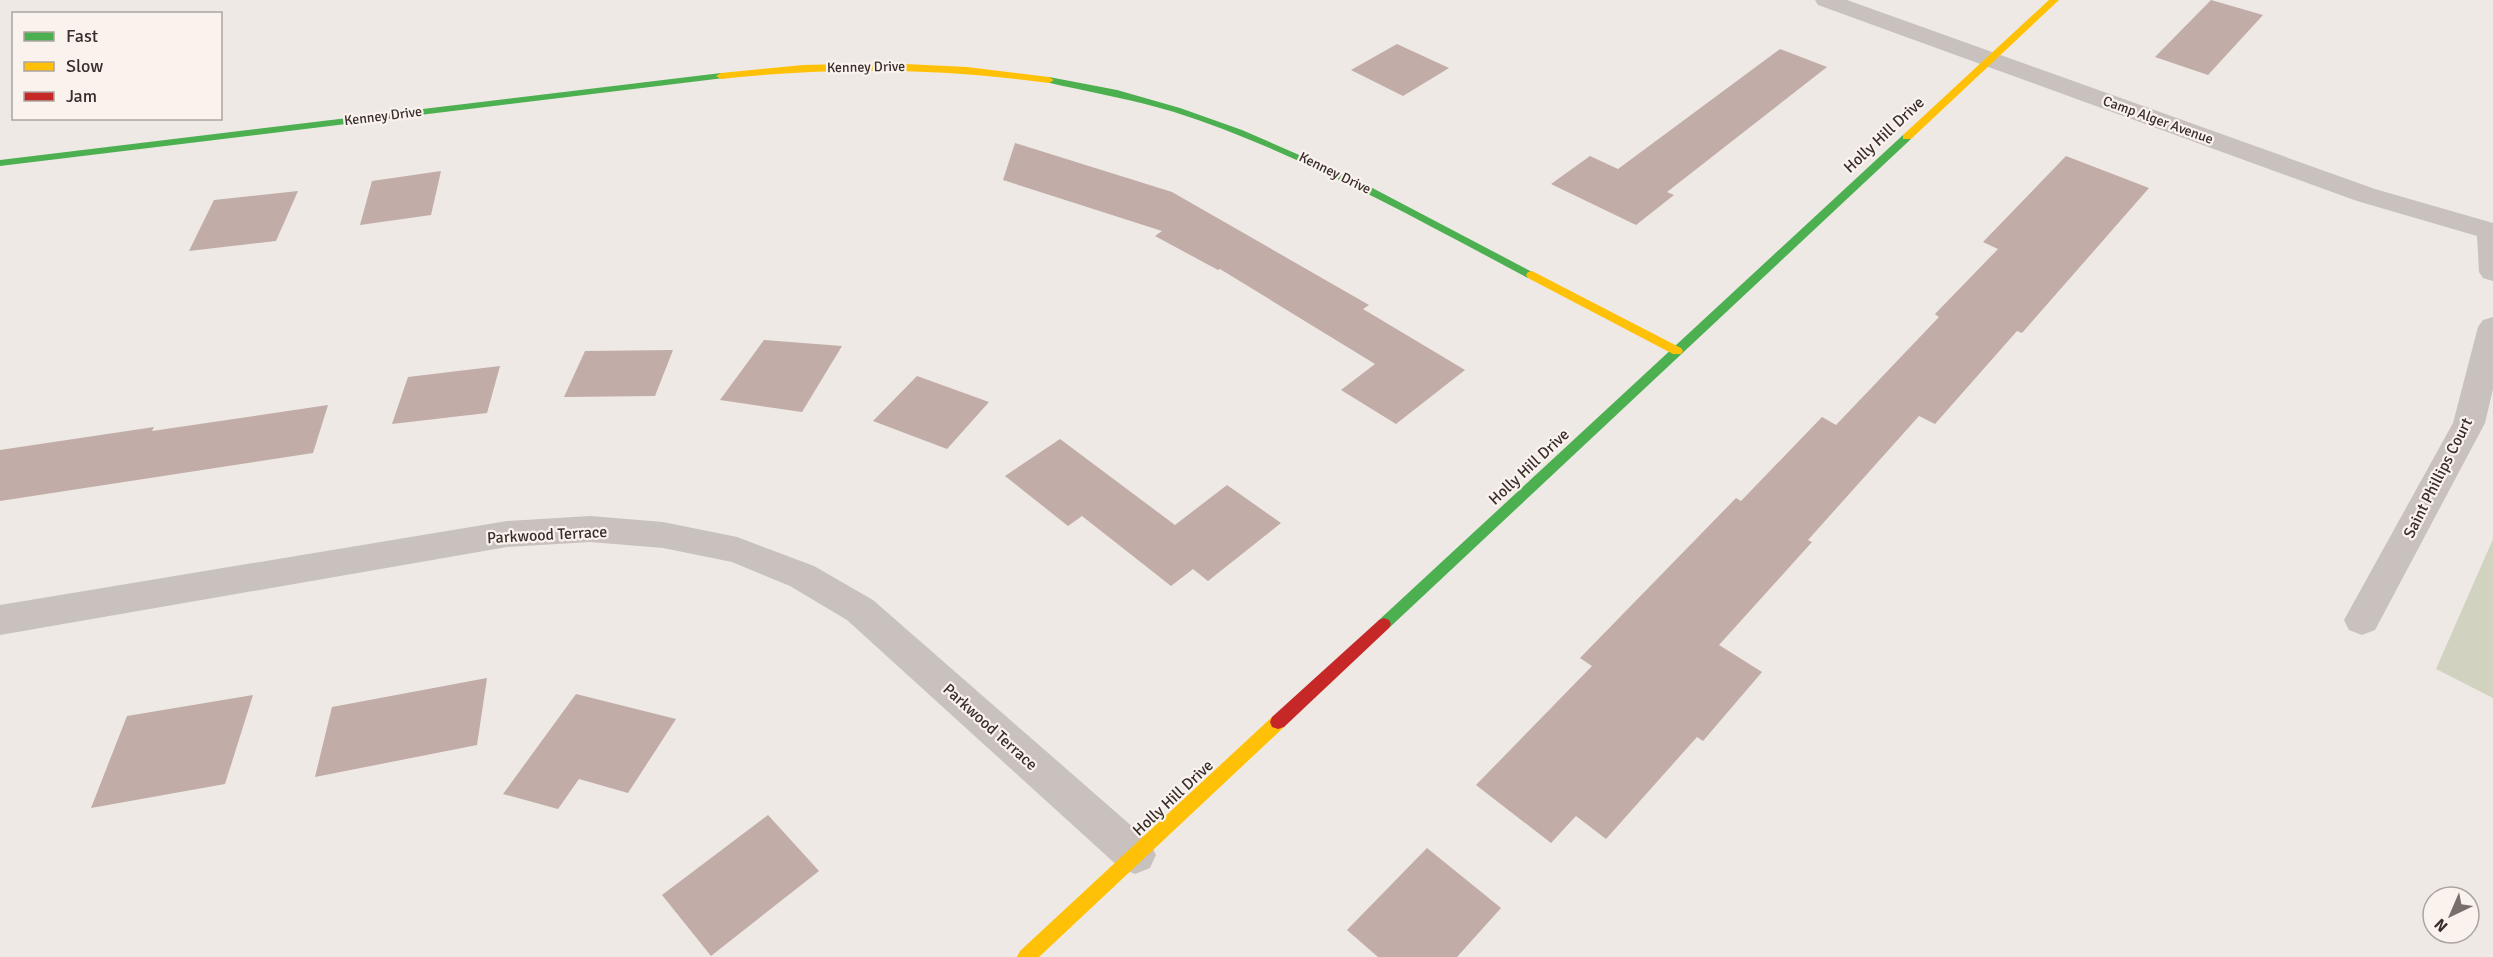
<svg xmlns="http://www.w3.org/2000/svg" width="2493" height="957" font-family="Signika,sans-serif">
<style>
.green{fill:#d1d3c0}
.building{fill:#c1aca7}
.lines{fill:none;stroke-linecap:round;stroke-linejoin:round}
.street{fill:#c8c1bd;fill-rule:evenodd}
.fast{fill:#4caf50;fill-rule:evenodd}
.slow{fill:#ffc107;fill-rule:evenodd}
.jam{fill:#c62828;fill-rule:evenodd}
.labels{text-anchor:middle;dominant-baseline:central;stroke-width:4.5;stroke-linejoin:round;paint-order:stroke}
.far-street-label{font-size:14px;fill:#392e2b;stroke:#faf3ed}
.street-label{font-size:16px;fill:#392e2b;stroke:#faf3ed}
</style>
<rect width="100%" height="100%" fill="#eee9e5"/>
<!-- green -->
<path class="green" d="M2493 539V698L2436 669Z"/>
<!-- building -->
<g class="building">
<path d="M2211 0 2263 15 2208 75 2155 57Z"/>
<path d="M1397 44 1449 68 1403 96 1351 70Z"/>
<path d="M1780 49 1827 67 1667 192 1674 195 1636 225 1551 184 1590 156 1618 169Z"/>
<path d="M1015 143 1172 192 1369 305 1363 309 1465 370 1396 424 1341 390 1375 364 1220 269 1218 270 1155 236 1162 231 1003 180Z"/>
<path d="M2066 156 2149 188 2022 333 2017 331 1935 424 1919 416 1808 540 1812 542 1719 645 1762 672 1703 741 1697 737 1606 839 1576 816 1551 843 1476 785 1592 666 1580 658 1736 498 1741 501 1822 417 1836 425 1939 317 1935 314 1998 249 1983 242Z"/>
<path d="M441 171 431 215 360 225 372 181Z"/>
<path d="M298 191 276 241 189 251 214 200Z"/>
<path d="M764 340 842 346 802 412 720 400Z"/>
<path d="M673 350 655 396 564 397 585 351Z"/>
<path d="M500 366 487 413 392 424 408 377Z"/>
<path d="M917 376 989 402 947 449 873 421Z"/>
<path d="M328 405 313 453 0 501V450L154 427 152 431Z"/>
<path d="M1060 439 1175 525 1227 485 1281 523 1208 581 1193 569 1171 586 1082 516 1068 526 1005 476Z"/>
<path d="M487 678 477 745 315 777 332 707Z"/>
<path d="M576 694 676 719 628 793 579 779 558 809 503 794Z"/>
<path d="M253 695 225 784 91 808 127 716Z"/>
<path d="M768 815 819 871 711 956 662 895Z"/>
<path d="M1427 848 1501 908 1457 957H1378L1347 930Z"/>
</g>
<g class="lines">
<!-- street -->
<g class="street">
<path d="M1815 0H1847L2375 189 2493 223V281L2483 278 2479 272 2477 236 2357 201 1818 5Z"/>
<path d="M2493 317V389L2485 423 2375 630 2362 635 2349 630 2344 620 2453 423 2478 327 2483 320Z"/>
<path d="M590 516 663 522 737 537 814 566 873 600 1150 842 1156 855 1150 868 1135 874 1120 868 847 620 790 586 732 562 663 548 590 542 507 547 0 635V605L507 521Z"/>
</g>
<!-- fast -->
<g class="fast">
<path d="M721 73 726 76 724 78 0 166V160Z"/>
<path d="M1049 77 1117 90 1180 108 1242 130 1361 182 1538 275 1536 278H1528C1413 217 1298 152 1174 112 1132 99 1088 92 1046 82V78Z"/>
<path d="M1907 134 1911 135V139L1389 628 1384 630 1379 628 1377 624 1379 620 1903 135Z"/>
</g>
<!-- slow -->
<g class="slow">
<path d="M2049 0H2059L1911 139H1903V135Z"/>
<path d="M885 63 967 67 1049 77 1054 80 1049 83C939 68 831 67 721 79L716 76 721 73 803 65Z"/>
<path d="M1532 271 1681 348 1683 351 1681 354H1673L1528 278 1526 275 1528 272Z"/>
<path d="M1278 715 1284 717 1286 722 1284 727 1039 957H1017L1020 951 1272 717Z"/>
</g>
<!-- jam -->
<path class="jam" d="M1384 618 1389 620 1391 624 1389 628 1284 727 1278 729 1272 727 1270 722 1272 717 1379 620Z"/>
</g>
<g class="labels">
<!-- far-street labels -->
<g class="far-street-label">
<text transform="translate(866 67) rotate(-1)">Kenney Drive</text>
<text transform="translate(383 116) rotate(-7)">Kenney Drive</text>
<text transform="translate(2158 120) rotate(20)">Camp Alger Avenue</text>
<text transform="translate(1335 173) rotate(26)">Kenney Drive</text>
</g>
<!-- street labels -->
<g class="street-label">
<text transform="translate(1884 135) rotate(-43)">Holly Hill Drive</text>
<text transform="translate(1529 467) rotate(-43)">Holly Hill Drive</text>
<text transform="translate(2438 478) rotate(-63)">Saint Phillips Court</text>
<text transform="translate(547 535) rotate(-3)">Parkwood Terrace</text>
<text transform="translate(990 727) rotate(42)">Parkwood Terrace</text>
<text transform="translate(1173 798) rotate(-43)">Holly Hill Drive</text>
</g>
</g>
<!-- legend -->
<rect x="12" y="12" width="210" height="108" fill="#faf3ed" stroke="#ada49f" stroke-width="1.5"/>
<rect x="24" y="32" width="30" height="9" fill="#4caf50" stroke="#ada49f" stroke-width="1.5"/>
<text x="66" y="42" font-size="18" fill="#392e2b">Fast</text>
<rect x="24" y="62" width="30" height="9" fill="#ffc107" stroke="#ada49f" stroke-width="1.5"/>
<text x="66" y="72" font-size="18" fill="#392e2b">Slow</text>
<rect x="24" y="92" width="30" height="9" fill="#c62828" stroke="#ada49f" stroke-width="1.5"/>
<text x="66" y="102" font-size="18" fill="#392e2b">Jam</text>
<!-- north arrow -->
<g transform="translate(2451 915) rotate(224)"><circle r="28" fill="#faf3ed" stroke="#ada49f" stroke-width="1.5"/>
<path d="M0-4.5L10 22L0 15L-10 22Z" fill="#786f6c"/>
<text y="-9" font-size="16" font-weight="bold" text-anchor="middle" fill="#392e2b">N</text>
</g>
</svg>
